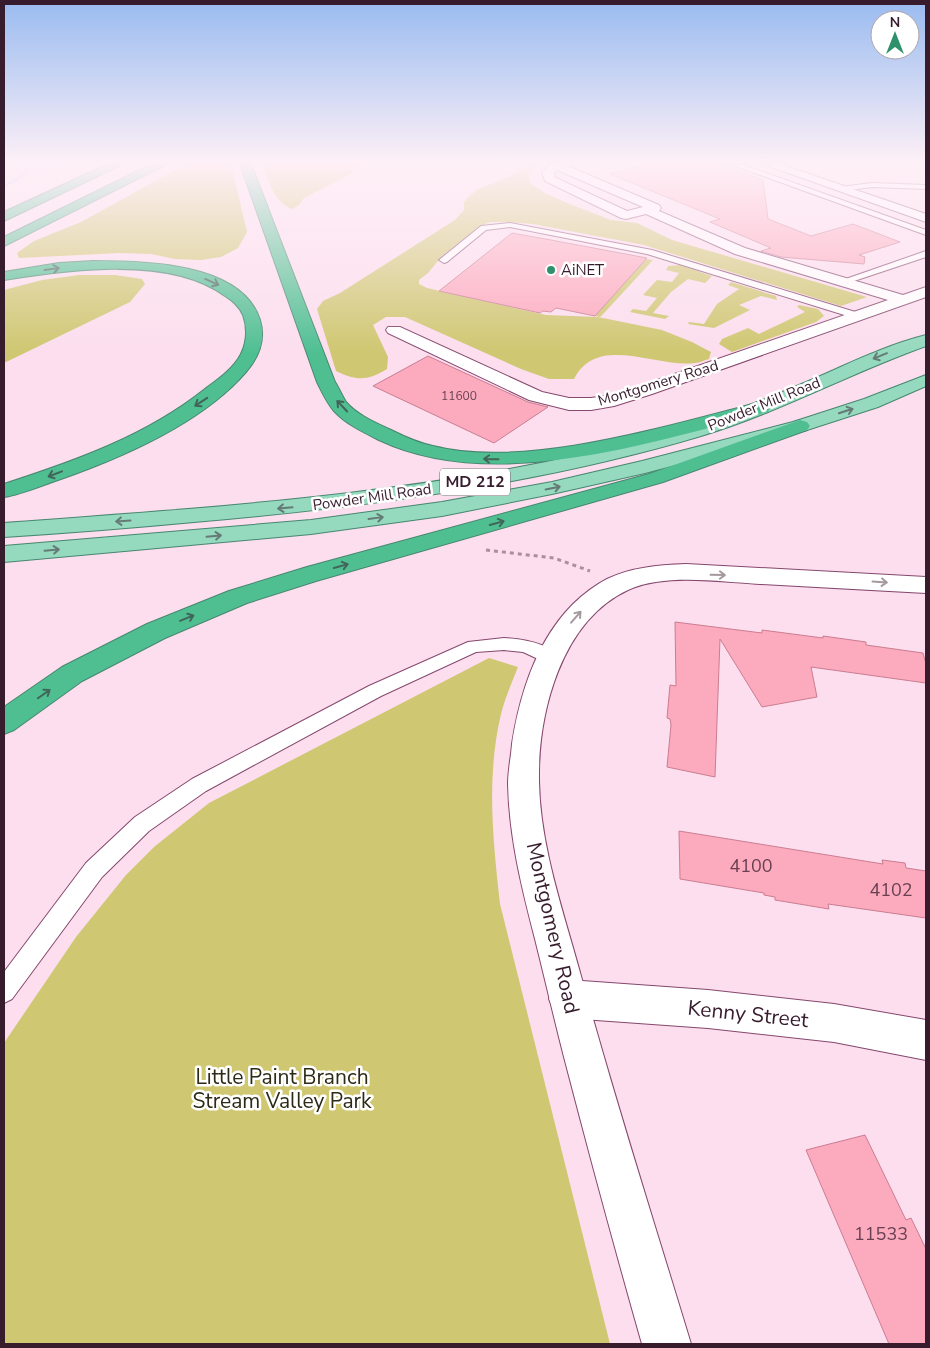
<svg xmlns="http://www.w3.org/2000/svg" width="930" height="1348" font-family="'Nunito Sans',sans-serif">
<style>
.green{fill:#cfc771}
.lines{fill:none;stroke-linecap:round;stroke-linejoin:round}
.stream{fill:#c4c5fc;fill-rule:evenodd}
.building{fill:#fcaabe;stroke:#cb7d91}
.lane-casing{stroke:#85476d;stroke-width:2}
.street-casing{stroke:#85476d;stroke-width:2}
.secondary-casing{stroke:#85476d;stroke-width:2}
.primary-casing{stroke:#47866f;stroke-width:2}
.highway-casing{stroke:#47866f;stroke-width:2}
.path{stroke:#ab8e9f;stroke-width:3;stroke-dasharray:4 4;stroke-linecap:butt}
.lane{fill:#fff;fill-rule:evenodd}
.street{fill:#fff;fill-rule:evenodd}
.secondary{fill:#fff;fill-rule:evenodd}
.primary{fill:#95d9be;fill-rule:evenodd}
.highway{fill:#4fbf92;fill-rule:evenodd}
.oneway{stroke:#42655a}
.oneway2{stroke:#667a76}
.oneway3{stroke:#a599a0}
.poi-dot{fill:#2f916c;stroke:#fff;stroke-width:2}
.labels{text-anchor:middle;dominant-baseline:central;stroke-width:5;stroke-linejoin:round;paint-order:stroke}
.far-number-label{font-size:12px;fill:#684051}
.far-poi-label{font-size:15px;fill:#371c2d;stroke:#fff;text-anchor:start}
.far-street-label{font-size:15px;fill:#371c2d;stroke:#fff}
.shield{fill:#fff;stroke:#73606c;stroke-width:1}
.shield-label{font-size:16px;font-weight:bold;fill:#371c2d}
.near-number-label{font-size:18px;fill:#684051}
.near-street-label{font-size:21px;fill:#371c2d;stroke:#fff}
.near-park-label{font-size:21px;fill:#2c2a17;stroke:#fff}
</style>
<rect width="100%" height="100%" fill="#fcdeee"/>
<!-- green -->
<g class="green">
<path d="M186 164H231L247 232 238 248 221 257 201 260 175 259 151 254 120 253 19 258 17 253 34 241 81 222Z"/>
<path d="M263 164H369L304 198 298 206 291 209C274 200 268 182 263 164Z"/>
<path d="M531 164H541L529 175 530 183 545 193 567 203 611 220 637 223 672 240 867 297 841 306 644 245 533 224 507 222H490L479 227 442 256 428 273 419 280V284L427 288 546 315 598 317 662 330 692 342 711 352 709 359C705 360 699 363 695 363 656 368 597 333 574 379H549L521 369 405 317H386L373 325 388 357 387 369C367 381 357 381 336 371L317 309 323 301 340 293 455 220 464 210V202L476 190 511 176Z"/>
<path d="M646 259 653 260 605 312 600 317 595 316Z"/>
<path d="M680 265 712 276 705 283 688 279 671 292 653 313 669 316 665 319 630 312 633 309 646 311 657 298 643 295 657 280 672 282 679 273 666 270 668 266Z"/>
<path d="M79 275H115L142 279 145 284 130 302 4 363V290L42 280Z"/>
<path d="M731 282 776 296 777 300 761 296 739 305 750 310 714 328 688 324 689 322 704 324 717 304 739 289 728 285Z"/>
<path d="M799 305 818 309 824 316 816 322 732 352 719 344 722 339 748 328 759 334 805 312 797 307Z"/>
<path d="M489 658 518 667C512 682 505 698 501 714 486 777 493 841 500 904L610 1344H4V1043L76 937 126 875 154 847 209 803Z"/>
</g>
<g class="lines">
<!-- stream -->
<path class="stream" d="M29 164H33L30 169 47 164H54L28 172 17 181 4 187V185L22 174Z"/>
</g>
<!-- building -->
<g class="building">
<path d="M652 164H719L763 180 768 219 811 236 853 224 900 242 859 255 865 257 864 264 781 257 761 251 771 248 710 222 720 219 610 174Z"/>
<path d="M512 233 551 240 647 258 595 316 556 308 551 312 543 311 540 313 439 291Z"/>
<path d="M428 356 528 402 548 407 494 443 373 386Z"/>
<path d="M675 622 762 633V630L823 638V636L866 642V645L923 653 926 664V683L811 667 817 697 762 707 720 639 715 777 667 767 671 725 670 719 667 718 670 685 676 686Z"/>
<path d="M679 831 883 864 882 860 905 863 906 868 926 871V918L828 904 829 909 775 900V897L764 895V893L680 879Z"/>
<path d="M865 1135 906 1220 911 1218 926 1249V1344H889L806 1150Z"/>
</g>
<g class="lines">
<defs>
<g id="lane">
<path d="M730 164H741L926 230V235Z"/>
<path d="M872 183 926 185V189L872 187 841 191 837 189 841 187Z"/>
<path d="M510 223 652 250 862 314 863 316 862 318H854L647 254 510 227 486 230 447 262 444 263 439 260 481 226Z"/>
<path d="M926 251V257L845 284 840 281Z"/>
<path d="M504 638C520 639 549 642 558 658L555 663 549 664 523 652 504 650 476 652 381 696 206 791 149 831 102 877 12 999 4 1003V972L86 863 135 817 192 779 369 686 468 642Z"/>
</g>
<g id="street">
<path d="M551 164H563L659 205 661 208 659 211 745 248 903 295 926 287V297L652 394 614 406 591 410H569L529 400 388 333 386 330 388 327H400L542 392 569 398H591L611 395 640 386 888 300 735 254 646 214 626 219 621 218 545 181 542 172ZM557 170 643 207 627 211 554 177V173Z"/>
<path d="M763 164H780L926 214V222Z"/>
<path d="M568 980 708 990 834 1004 926 1020V1060L834 1042 708 1028 568 1018 555 1012 549 999 555 986Z"/>
</g>
<path id="secondary" d="M686 564 926 577V593C871 590 815 587 760 584 721 582 664 573 628 590 561 621 538 713 539 781 540 847 564 913 581 976 615 1100 654 1222 691 1344H642C615 1249 589 1153 564 1057 554 1018 545 979 535 939 522 889 509 837 508 784 508 771 511 757 512 744 522 680 547 611 607 579 631 567 660 565 686 564Z"/>
<g id="primary">
<path d="M926 335V346C850 373 778 413 701 436 536 485 365 507 194 522 131 528 67 533 4 537V523C222 507 442 493 654 437 708 422 760 402 811 380 848 364 886 345 926 335Z"/>
<path d="M926 375V386L878 407 807 430 645 473 552 494 442 516 311 534 4 562V546L311 520 442 502 552 482 642 461 793 422 864 399Z"/>
</g>
<g id="highway">
<path d="M108 164H123L4 221V212Z"/>
<path d="M152 164H167L4 246V237Z"/>
<path d="M240 164H251L335 382C339 388 342 396 346 402 357 415 376 423 391 430 405 437 418 443 433 446 526 470 669 425 761 402L768 404 770 408 768 412C651 443 493 494 379 440 363 432 346 424 334 411 327 403 322 392 317 382Z"/>
<path d="M93 261C142 261 242 262 260 320 266 340 259 357 246 372 201 424 121 458 58 480 40 486 22 494 4 497V484C75 461 146 436 205 389 217 380 230 371 238 359 247 346 248 329 243 315 239 306 233 301 225 296 170 255 68 270 4 280V272L59 263Z"/>
<path d="M800 420 807 422 810 426 807 430 663 482 316 581 247 603 165 638 82 681 14 730 4 734V707L62 667 147 624 229 591 307 567 649 474Z"/>
</g>
</defs>
<!-- lane casing -->
<use href="#lane" class="lane-casing"/>
<!-- street casing -->
<use href="#street" class="street-casing"/>
<!-- secondary casing -->
<use href="#secondary" class="secondary-casing"/>
<!-- primary casing -->
<use href="#primary" class="primary-casing"/>
<!-- highway casing -->
<use href="#highway" class="highway-casing"/>
<!-- path -->
<path class="path" d="M486 550 554 558 590 571"/>
<!-- lane -->
<use href="#lane" class="lane"/>
<!-- street -->
<use href="#street" class="street"/>
<!-- secondary -->
<use href="#secondary" class="secondary"/>
<!-- primary -->
<use href="#primary" class="primary"/>
<!-- highway -->
<use href="#highway" class="highway"/>
</g>
<!-- one-way arrows -->
<defs><path id="oneway-shaft" d="M-6 0H5M1.5-3L5.5 0L1.5 3" fill="none" stroke-width="1.6" stroke-linecap="round" stroke-linejoin="round" transform="scale(1.25)"/></defs>
<g class="oneway">
<use href="#oneway-shaft" transform="translate(52 269) rotate(-8)"/>
<use href="#oneway-shaft" transform="translate(212 282) rotate(24)"/>
<use href="#oneway-shaft" transform="translate(201 402) rotate(147)"/>
<use href="#oneway-shaft" transform="translate(342 406) rotate(-133)"/>
<use href="#oneway-shaft" transform="translate(491 459) rotate(-179)"/>
<use href="#oneway-shaft" transform="translate(55 474) rotate(159)"/>
<use href="#oneway-shaft" transform="translate(497 523) rotate(-15)"/>
<use href="#oneway-shaft" transform="translate(341 566) rotate(-15)"/>
<use href="#oneway-shaft" transform="translate(187 618) rotate(-22)"/>
<use href="#oneway-shaft" transform="translate(44 694) rotate(-35)"/>
</g>
<g class="oneway2">
<use href="#oneway-shaft" transform="translate(880 356) rotate(158)"/>
<use href="#oneway-shaft" transform="translate(846 411) rotate(-18)"/>
<use href="#oneway-shaft" transform="translate(553 488) rotate(-12)"/>
<use href="#oneway-shaft" transform="translate(285 508) rotate(175)"/>
<use href="#oneway-shaft" transform="translate(376 518) rotate(-8)"/>
<use href="#oneway-shaft" transform="translate(123 521) rotate(176)"/>
<use href="#oneway-shaft" transform="translate(214 536) rotate(-5)"/>
<use href="#oneway-shaft" transform="translate(52 550) rotate(-5)"/>
</g>
<g class="oneway3">
<use href="#oneway-shaft" transform="translate(718 575) rotate(1)"/>
<use href="#oneway-shaft" transform="translate(880 582) rotate(4)"/>
<use href="#oneway-shaft" transform="translate(576 617) rotate(-49)"/>
</g>
<!-- sky -->
<linearGradient id="sky" x2="0" y2="1"><stop stop-color="#99bbf0"/><stop offset="0.46" stop-color="#fef0f7"/><stop offset="1" stop-color="#fef0f7" stop-opacity="0"/></linearGradient>
<rect width="930" height="353" fill="url(#sky)"/>
<!-- markers -->
<circle class="poi-dot" cx="551" cy="270" r="5"/>
<g class="labels">
<!-- far-number labels -->
<g class="far-number-label">
<text x="459" y="396">11600</text>
</g>
<!-- far-poi labels -->
<g class="far-poi-label">
<text x="561" y="270">AiNET</text>
</g>
<!-- far-street labels -->
<g class="far-street-label">
<text transform="translate(658 383) rotate(-17)">Montgomery Road</text>
<text transform="translate(764 404) rotate(-22)">Powder Mill Road</text>
<text transform="translate(372 497) rotate(-8)">Powder Mill Road</text>
</g>
<!-- shield labels -->
<rect class="shield" x="440" y="468.5" width="70" height="27" rx="4"/>
<g class="shield-label">
<text x="475" y="482">MD 212</text>
</g>
<!-- near-number labels -->
<g class="near-number-label">
<text x="751" y="866">4100</text>
<text x="891" y="890">4102</text>
<text x="881" y="1234">11533</text>
</g>
<!-- near-street labels -->
<g class="near-street-label">
<text transform="translate(553 928) rotate(77)">Montgomery Road</text>
<text transform="translate(748 1014) rotate(6)">Kenny Street</text>
</g>
<!-- near-park labels -->
<g class="near-park-label">
<text x="282" y="1077">Little Paint Branch<tspan x="282" dy="24">Stream Valley Park</tspan></text>
</g>
</g>
<!-- border -->
<rect width="930" height="1348" fill="none" stroke="#371c2d" stroke-width="10"/>
<!-- north arrow -->
<g transform="translate(895 35)"><circle r="24" fill="#ffffff" stroke="#afa4ab"/>
<path d="M0-4L9 19L0 12L-9 19Z" fill="#2f916c"/>
<text y="-8" font-size="14" font-weight="bold" text-anchor="middle" fill="#371c2d">N</text>
</g>
</svg>
